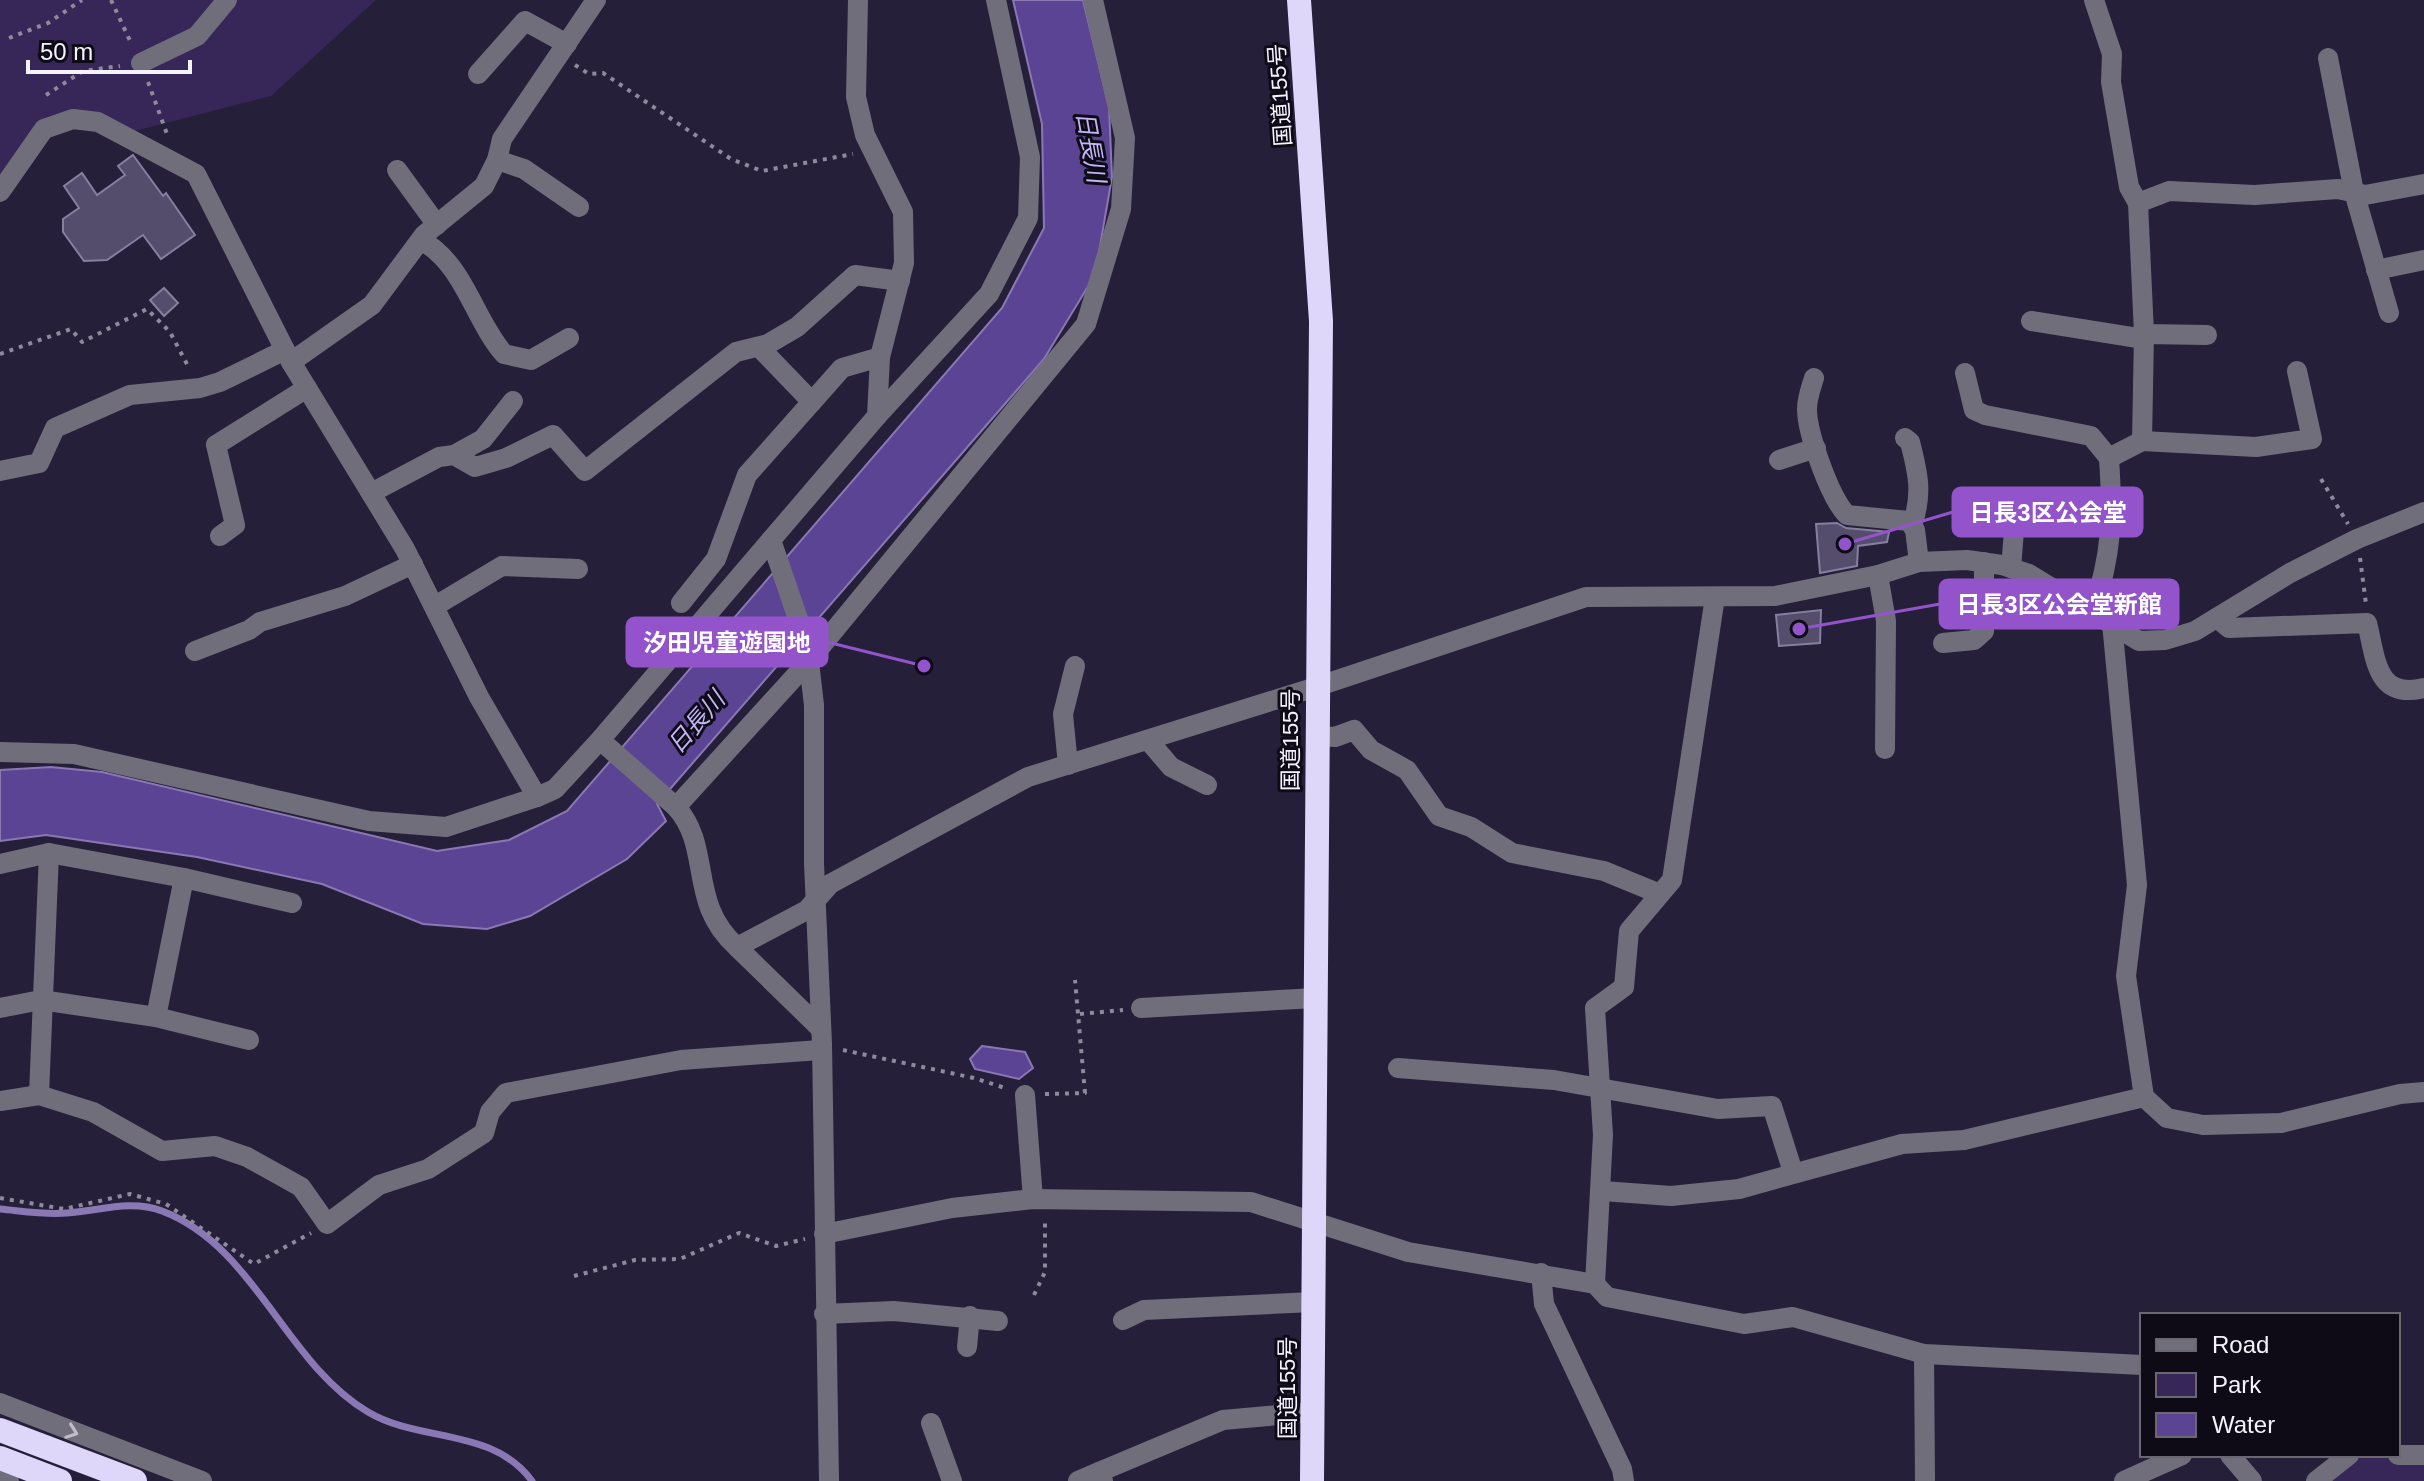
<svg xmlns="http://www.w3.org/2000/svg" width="2424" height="1481" font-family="Helvetica,'Noto Sans JP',sans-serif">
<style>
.green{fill:#362758}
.water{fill:#5c4494;stroke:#8a78b4;stroke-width:2}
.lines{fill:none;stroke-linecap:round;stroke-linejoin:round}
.stream{stroke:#8a78b4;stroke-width:7}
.building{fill:#544d6b;stroke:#867fa0;stroke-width:2}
.path{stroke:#8e8a9c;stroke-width:4;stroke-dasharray:4 6;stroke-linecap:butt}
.minor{stroke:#716e7c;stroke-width:20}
.highway{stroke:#ded7fa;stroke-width:24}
.highway-bridge{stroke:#ded7fa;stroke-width:24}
.oneway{stroke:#c0bdc9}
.labels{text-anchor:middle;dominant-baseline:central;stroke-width:6;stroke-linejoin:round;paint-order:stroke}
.street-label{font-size:22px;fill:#f4f2fd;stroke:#0e0b17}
.water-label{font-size:24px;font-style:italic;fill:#c4b5f8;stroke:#0e0b17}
.leader{fill:none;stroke:#9354cb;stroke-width:3}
.callout-dot{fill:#9354cb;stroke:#0e0b17;stroke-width:3}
.callout{fill:#9354cb;stroke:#9354cb;stroke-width:3}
.callout-label{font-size:24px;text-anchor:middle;font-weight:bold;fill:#fff}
</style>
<rect width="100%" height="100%" fill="#261f39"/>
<!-- green -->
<g class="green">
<path d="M0 0H376L271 96 123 134 98 122 44 129 0 192Z"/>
<path d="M2349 1455H2424V1481H2316Z"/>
</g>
<!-- water -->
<g class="water">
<path d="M1013 0H1083L1109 107 1112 177 1095 275 1044 359 657 804 666 821 627 859 530 916 487 929 423 924 322 884 197 857 46 835 0 841V770L51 767 102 772 437 851 509 840 567 811 1002 308 1044 228 1042 124Z"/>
<path d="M982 1046 1025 1052 1033 1068 1019 1079 975 1069 970 1059Z"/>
</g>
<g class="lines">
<!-- stream -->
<path class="stream" d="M0 1209C22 1211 45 1215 67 1213 99 1211 130 1199 162 1211 255 1246 285 1363 368 1412 420 1443 493 1427 532 1481"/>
</g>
<!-- building -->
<g class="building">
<path d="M133 155 163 196 166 193 195 235 161 259 143 235 107 260 84 261 63 232V219L79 208 64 186 82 173 97 195 125 175 118 166Z"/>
<path d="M164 288 178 303 164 316 150 300Z"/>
<path d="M1837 523 1846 528 1889 532 1887 542 1858 546 1857 566 1820 573 1816 524Z"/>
<path d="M1821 610 1820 643 1779 646 1776 615Z"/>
</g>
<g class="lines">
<!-- path -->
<g class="path">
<path d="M111 0 132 45"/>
<path d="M9 38 48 23 82 0"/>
<path d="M575 65 589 74 603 73 731 159 762 171 853 154"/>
<path d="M148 82 167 134"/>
<path d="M46 95 83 71 120 66"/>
<path d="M0 354 71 329 82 342 147 309 170 332 189 368"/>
<path d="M2321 479 2348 524"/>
<path d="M2360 558 2366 604"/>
<path d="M1080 1014 1123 1010"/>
<path d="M843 1050 974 1078 1005 1088"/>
<path d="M1045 1094 1085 1093 1075 980"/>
<path d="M0 1198 64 1209 130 1194 166 1204 254 1264 311 1233"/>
<path d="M574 1276 635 1260 680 1259 739 1233 776 1246 805 1239"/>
<path d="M1034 1295 1045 1272V1220"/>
</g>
<!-- minor -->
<g class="minor">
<path d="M2328 58 2354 192 2389 313"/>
<path d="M141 63 197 36 227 0"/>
<path d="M478 74 525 21 567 44"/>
<path d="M497 160 524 169 579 207"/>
<path d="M397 170 437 225"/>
<path d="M0 192 44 129 73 119 98 122 196 174 291 362 405 549 479 697 537 797 555 789 600 740 877 416 880 357 904 263 903 212 865 135 856 97 858 0"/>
<path d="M2138 203 2169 191 2255 195 2338 189 2365 195 2424 184"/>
<path d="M421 240C465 265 473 318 504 354L531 360 569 338"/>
<path d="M2376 270 2424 260"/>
<path d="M2031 321 2144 339"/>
<path d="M2144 334 2207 335"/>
<path d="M759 347 812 402"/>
<path d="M291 362 372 305 424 235 484 186 497 160 502 139 596 0"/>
<path d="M1965 373 1974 410 1985 415 2091 436 2109 458"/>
<path d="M1814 378C1811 388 1807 398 1807 409 1807 433 1830 498 1847 515L1909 521 1915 530 1919 562"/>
<path d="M877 416 989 294 1028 218 1030 157 996 0"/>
<path d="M1905 438 1910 442C1918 473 1923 494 1912 525"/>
<path d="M2142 441 2256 447 2312 439 2297 371"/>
<path d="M454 455 483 439 513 401"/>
<path d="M1779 460 1816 448"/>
<path d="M0 471 39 463 55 428 130 395 200 388 220 382 285 350"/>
<path d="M371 493 439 457 454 455 475 467 506 458 553 435 585 471 736 352 768 344 797 327 855 275 900 281"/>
<path d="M220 536 235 525 216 445 307 388"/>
<path d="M771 540 807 645 814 705V863L822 1044 829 1481"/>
<path d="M2011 568 2016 506"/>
<path d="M1878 575 1886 621 1885 749"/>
<path d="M681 603 716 559 747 475 842 368 880 357"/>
<path d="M435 606 502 566 578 569"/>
<path d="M2093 611C2112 554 2113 517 2109 458L2142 441 2144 334 2138 203 2129 187 2111 82 2112 54 2094 0"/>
<path d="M2217 618 2229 628 2367 623C2376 659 2376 700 2424 688"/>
<path d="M2112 623 2137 885 2126 976 2144 1097 2167 1118 2203 1125 2281 1123 2400 1094 2424 1092"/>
<path d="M1943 643 1974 640 1984 631V562"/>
<path d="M195 651 249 630 260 622 345 596 413 564"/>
<path d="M1316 736 1335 737 1354 730 1371 750 1407 770 1439 816 1471 827 1512 853 1604 871 1660 894"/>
<path d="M600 740 676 807"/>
<path d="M1148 740 1171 767 1207 785"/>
<path d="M0 752 74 754 369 821 446 827 537 797"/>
<path d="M1068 765 1063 714 1075 666"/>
<path d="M0 864 49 853 184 878 292 903"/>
<path d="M737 947C687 903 713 848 676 807L809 661 1086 324 1121 209 1125 138 1093 0"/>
<path d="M0 1008 41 1000 156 1017 249 1040"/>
<path d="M1141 1008 1315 998"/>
<path d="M156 1017 184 878"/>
<path d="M821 1029 737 947 807 910 830 884 1028 777 1316 687 1586 597 1775 596 1878 575 1919 562 1967 560 2002 565 2029 574 2139 641 2165 640 2195 631 2290 573 2357 539 2424 512"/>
<path d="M1398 1068 1554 1080 1718 1109 1772 1106 1793 1172"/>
<path d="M39 1095 49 853"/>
<path d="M1025 1095 1033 1199"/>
<path d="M0 1101 39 1095 93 1112 162 1151 215 1146 247 1157 301 1187 327 1224 379 1185 428 1169 484 1133 490 1112 506 1093 681 1060 820 1050"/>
<path d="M1603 1191 1671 1196 1739 1189 1902 1144 1964 1140 2144 1097"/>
<path d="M824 1234 952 1208 1033 1199 1251 1202 1408 1252 1595 1284 1607 1297 1744 1324 1793 1317 1924 1354 2142 1365"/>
<path d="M1541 1273 1544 1304 1622 1469 1624 1481"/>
<path d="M1595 1284 1603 1135 1595 1008 1624 987 1629 931 1672 880 1715 597"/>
<path d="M824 1314 894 1311 998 1321"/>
<path d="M1123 1320 1144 1310 1313 1302"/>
<path d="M967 1347 970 1316"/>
<path d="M1924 1354 1925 1481"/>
<path d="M0 1403 202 1481"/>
<path d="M931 1423 952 1481"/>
<path d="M2230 1455 2252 1481"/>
<path d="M2398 1455H2424"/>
<path d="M0 1477 9 1481"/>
<path d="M1078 1481 1099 1472"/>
<path d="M1103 1481 1099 1472 1223 1420 1313 1412"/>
<path d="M2124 1481 2182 1455"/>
<path d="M2316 1481 2349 1455"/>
</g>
<!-- highway -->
<path class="highway" d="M1299 0 1321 321 1312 1481"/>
<!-- highway-bridge -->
<g class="highway-bridge">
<path d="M0 1430 135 1481"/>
<path d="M0 1458 60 1481"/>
</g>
</g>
<!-- one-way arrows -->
<defs><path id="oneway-chevron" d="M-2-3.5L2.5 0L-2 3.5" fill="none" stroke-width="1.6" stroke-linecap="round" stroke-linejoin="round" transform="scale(2)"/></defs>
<use class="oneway" href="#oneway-chevron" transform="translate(72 1432) rotate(20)"/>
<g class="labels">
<!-- street labels -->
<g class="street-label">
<text transform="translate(1280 95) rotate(-94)">国道155号</text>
<text transform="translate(1290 740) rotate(-90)">国道155号</text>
<text transform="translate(1287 1388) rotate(-90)">国道155号</text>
</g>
<!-- water labels -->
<g class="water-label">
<text transform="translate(1091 147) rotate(80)">日長川</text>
<text transform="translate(696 722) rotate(-49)">日長川</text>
</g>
</g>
<!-- callouts -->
<path class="leader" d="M1845 544L1953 512M1799 629L1940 604M924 666L827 642"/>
<g class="callout-dot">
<circle cx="1845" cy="544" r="8"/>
<circle cx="1799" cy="629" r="8"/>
<circle cx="924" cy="666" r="8"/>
</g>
<g class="callout">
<rect x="1953" y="488" width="189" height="48" rx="8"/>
<rect x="1940" y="580" width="238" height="48" rx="8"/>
<rect x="627" y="618" width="200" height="48" rx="8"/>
</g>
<g class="callout-label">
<text x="2048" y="521">日長3区公会堂</text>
<text x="2059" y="613">日長3区公会堂新館</text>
<text x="727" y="651">汐田児童遊園地</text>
</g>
<!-- legend -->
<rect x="2140" y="1313" width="260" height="144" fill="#0e0b17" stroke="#6a6773" stroke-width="2"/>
<rect x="2156" y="1339" width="40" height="12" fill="#716e7c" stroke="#6a6773" stroke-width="2"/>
<text x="2212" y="1353" font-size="24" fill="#f4f2fd">Road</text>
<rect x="2156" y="1373" width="40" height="24" fill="#362758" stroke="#6a6773" stroke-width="2"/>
<text x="2212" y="1393" font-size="24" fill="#f4f2fd">Park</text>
<rect x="2156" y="1413" width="40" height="24" fill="#5c4494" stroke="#6a6773" stroke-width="2"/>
<text x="2212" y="1433" font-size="24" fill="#f4f2fd">Water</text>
<!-- scale -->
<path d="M28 60v12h162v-12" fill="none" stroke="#f4f2fd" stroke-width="4"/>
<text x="40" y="60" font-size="24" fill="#f4f2fd" stroke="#0e0b17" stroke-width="6" paint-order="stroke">50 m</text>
</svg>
